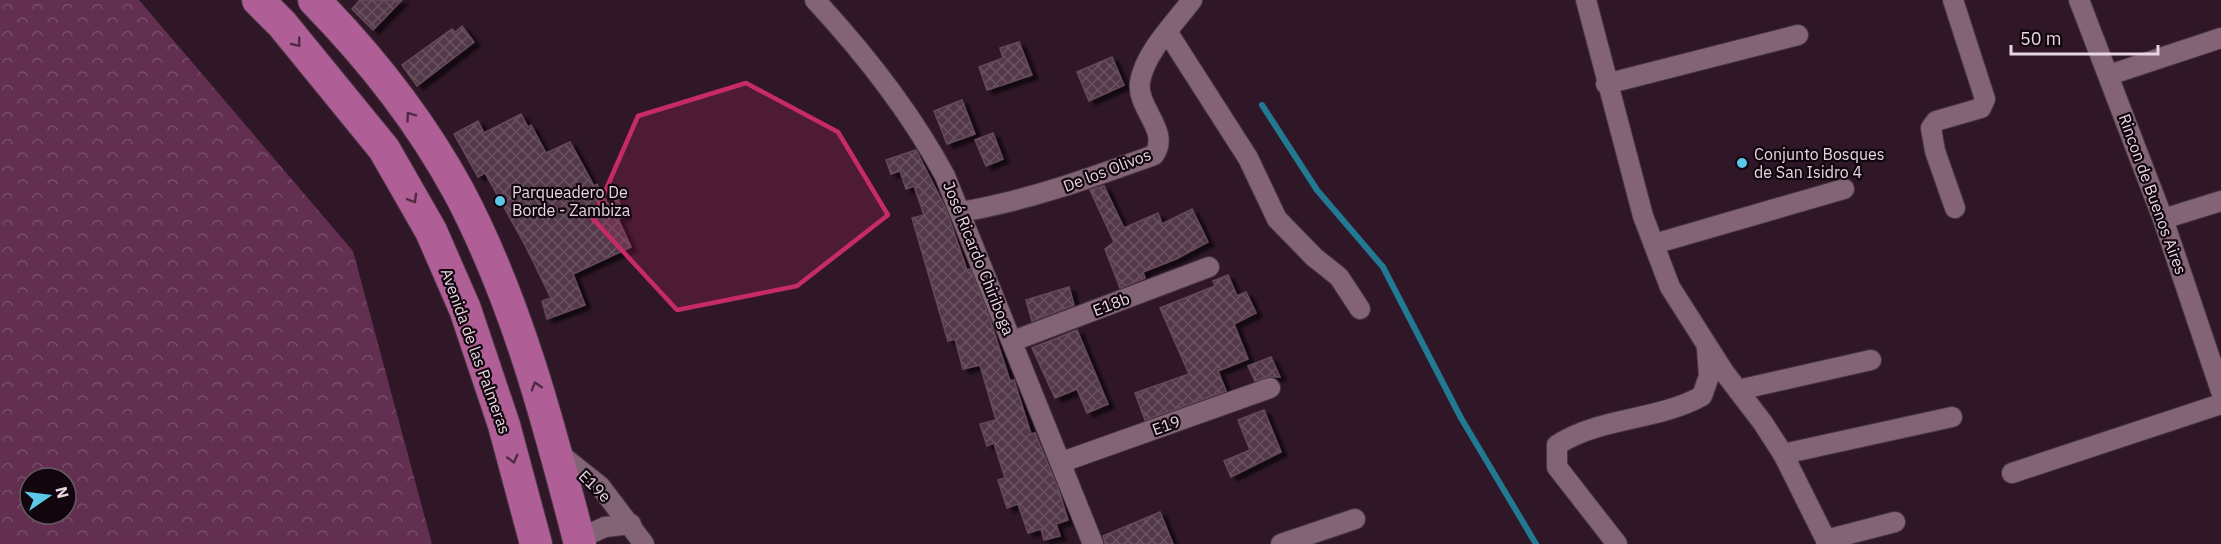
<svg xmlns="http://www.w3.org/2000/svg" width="2221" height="544" font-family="'IBM Plex Sans',sans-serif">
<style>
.forest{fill:url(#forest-crowns);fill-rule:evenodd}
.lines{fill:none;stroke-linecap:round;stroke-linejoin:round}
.stream{stroke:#227992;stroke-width:6}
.building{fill:url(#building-cross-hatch);stroke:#664a5b;stroke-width:1.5;filter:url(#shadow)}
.minor-casing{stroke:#483642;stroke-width:22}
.primary-casing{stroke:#483642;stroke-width:34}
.minor{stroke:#826476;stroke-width:20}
.primary{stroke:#af5f95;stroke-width:32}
.oneway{stroke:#502a43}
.marked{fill:#c62b68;fill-opacity:0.2;stroke:#c62b68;stroke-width:4.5;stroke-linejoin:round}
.poi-dot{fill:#5dc7e8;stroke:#11060d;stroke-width:2}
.labels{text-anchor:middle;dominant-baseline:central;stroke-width:4.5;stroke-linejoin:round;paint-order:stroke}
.poi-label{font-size:16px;fill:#e7d6e0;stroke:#11060d;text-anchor:start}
.street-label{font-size:16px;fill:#e7d6e0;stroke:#11060d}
</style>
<defs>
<pattern id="forest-crowns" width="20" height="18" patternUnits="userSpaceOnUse" patternTransform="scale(1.5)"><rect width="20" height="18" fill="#632f51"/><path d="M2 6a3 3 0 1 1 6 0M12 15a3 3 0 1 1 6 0" fill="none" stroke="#794c6a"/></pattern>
<pattern id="building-cross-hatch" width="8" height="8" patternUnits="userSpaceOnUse" patternTransform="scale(1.5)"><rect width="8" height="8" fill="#523748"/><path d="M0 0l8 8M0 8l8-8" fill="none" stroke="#6b5362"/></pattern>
<filter id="shadow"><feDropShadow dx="6" dy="4" stdDeviation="1.5" flood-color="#0009"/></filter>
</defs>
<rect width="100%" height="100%" fill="#2f1727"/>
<!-- forest -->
<path class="forest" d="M0 0H139L353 251 432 544H0ZM30 478H66V514H30Z"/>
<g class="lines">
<!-- stream -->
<path class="stream" d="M1262 105 1317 190 1383 267 1461 418 1536 544"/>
</g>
<!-- building -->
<g class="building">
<path d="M360 0H402L373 30 352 9Z"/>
<path d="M462 26 474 42 417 86 402 65 452 29 455 32Z"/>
<path d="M1019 42 1032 75 987 90 979 67 1003 58 1000 48Z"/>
<path d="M1112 57 1124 85 1089 101 1077 72Z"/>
<path d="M962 100 975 134 947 144 934 111Z"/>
<path d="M521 114 528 127 531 125 546 153 570 142 594 186 597 184 608 204 618 200 625 216 618 219 631 247 573 274 585 305 547 319 542 301 551 298 525 245 485 173 478 177 454 134 478 121 484 133Z"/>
<path d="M993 133 1003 159 986 166 975 140Z"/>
<path d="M916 150 946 209 967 270 970 269 989 316 1010 381 1014 380 1031 434 1035 433 1059 491 1068 520 1056 524 1060 536 1044 540 1041 529 1028 533 1018 504 1007 508 998 480 1005 478 994 443 987 446 980 424 996 420 980 365 963 369 955 339 948 341 912 218 924 215 914 186 906 189 900 171 891 174 886 160Z"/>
<path d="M1104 186 1124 228 1158 213 1162 224 1192 209 1208 242 1176 259 1143 272 1145 278 1120 288 1105 249 1114 242 1090 190Z"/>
<path d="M1228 275 1237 296 1246 292 1256 313 1234 324 1248 359 1218 371 1226 391 1145 420 1135 393 1189 374 1160 308 1215 286 1213 281Z"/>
<path d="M1069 287 1074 305 1032 321 1026 300Z"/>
<path d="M1077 330 1108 404 1087 413 1077 389 1055 398 1032 348Z"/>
<path d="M1271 357 1280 377H1267L1255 381 1248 366Z"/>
<path d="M1264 410 1281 452 1231 477 1224 461 1250 450 1238 420Z"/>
<path d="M1160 512 1173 544H1105L1103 536Z"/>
</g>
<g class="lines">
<defs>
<g id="minor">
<path d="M815 0C865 54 910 111 945 176L1093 544"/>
<path d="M1586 0 1643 216 1670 287 1724 372 1763 423 1783 454 1828 544"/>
<path d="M1953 0 1985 99 1981 108 1936 121 1931 128 1935 151 1955 208"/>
<path d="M2079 0 2163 219 2221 391"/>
<path d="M1168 33 1248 158 1277 219 1314 257 1339 277 1360 309"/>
<path d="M2109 75 2221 38"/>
<path d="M1606 84 1798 35"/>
<path d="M960 212C1027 201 1090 178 1154 155 1171 131 1136 108 1140 82 1145 52 1175 23 1192 0"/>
<path d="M2163 219 2221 201"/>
<path d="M1654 244 1844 189"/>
<path d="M1013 341 1209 267"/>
<path d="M1738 390 1871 360"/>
<path d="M556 451 600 486 644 544"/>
<path d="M1783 454 1952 417"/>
<path d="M1062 462 1270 388"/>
<path d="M2012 473 2221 404"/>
<path d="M578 539 605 527 631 524"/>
<path d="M1826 540 1895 522"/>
<path d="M1281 544 1355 519"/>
<path d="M1617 544 1557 467V445C1599 417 1657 421 1702 396L1709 376 1707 349"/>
</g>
<g id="primary">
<path d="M258 0 282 24 384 149 431 231 465 309 504 425 536 544"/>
<path d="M314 0C369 56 421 122 459 192 517 302 549 424 580 544"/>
</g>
</defs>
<!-- minor casing -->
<use href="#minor" class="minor-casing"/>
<!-- primary casing -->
<use href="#primary" class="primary-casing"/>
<!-- minor -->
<use href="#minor" class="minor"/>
<!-- primary -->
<use href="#primary" class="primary"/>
</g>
<!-- one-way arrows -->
<defs><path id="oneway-chevron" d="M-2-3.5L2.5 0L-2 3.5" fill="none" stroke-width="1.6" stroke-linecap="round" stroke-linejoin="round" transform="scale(1.5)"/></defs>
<g class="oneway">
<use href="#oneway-chevron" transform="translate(297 43) rotate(51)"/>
<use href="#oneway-chevron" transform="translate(410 116) rotate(-126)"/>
<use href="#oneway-chevron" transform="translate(413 199) rotate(60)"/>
<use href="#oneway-chevron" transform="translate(536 386) rotate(-107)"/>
<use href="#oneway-chevron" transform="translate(513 459) rotate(75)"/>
</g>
<!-- marked area -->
<path class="marked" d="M746 83 838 132 888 215 797 286 677 310 593 219 638 116Z"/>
<!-- markers -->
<g class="poi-dot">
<circle cx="1742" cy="163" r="6"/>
<circle cx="500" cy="201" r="6"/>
</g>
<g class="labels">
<!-- poi labels -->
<g class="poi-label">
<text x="1754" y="154">Conjunto Bosques<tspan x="1754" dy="18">de San Isidro 4</tspan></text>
<text x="512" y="192">Parqueadero De<tspan x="512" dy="18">Borde - Zambiza</tspan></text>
</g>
<!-- street labels -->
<g class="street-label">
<text transform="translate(1107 170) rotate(-21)">De los Olivos</text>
<text transform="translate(2153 194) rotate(70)">Rincon de Buenos Aires</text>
<text transform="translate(979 258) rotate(68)">José Ricardo Chiriboga</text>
<text transform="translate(1111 304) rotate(-21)">E18b</text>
<text transform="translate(476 351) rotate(70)">Avenida de las Palmeras</text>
<text transform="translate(1166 425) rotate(-20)">E19</text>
<text transform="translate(595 486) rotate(44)">E19e</text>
</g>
</g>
<!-- north arrow -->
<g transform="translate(48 496) rotate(76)"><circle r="28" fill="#11060d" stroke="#675961" stroke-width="1.5"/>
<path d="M0-4.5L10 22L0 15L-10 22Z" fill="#5dc7e8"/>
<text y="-9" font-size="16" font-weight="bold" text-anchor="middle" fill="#e7d6e0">N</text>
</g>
<!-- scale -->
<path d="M2011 45v9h147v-9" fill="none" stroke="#e7d6e0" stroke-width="3"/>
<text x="2020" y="45" font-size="18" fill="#e7d6e0" stroke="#11060d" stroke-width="4.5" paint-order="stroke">50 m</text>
</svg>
